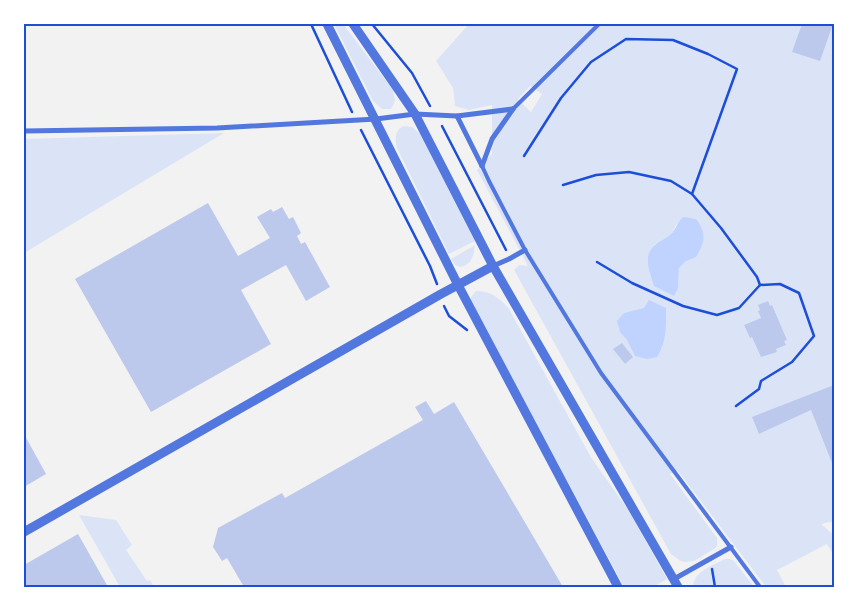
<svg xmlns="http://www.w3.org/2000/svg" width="858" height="611" font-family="Mulish,sans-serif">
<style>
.green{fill:#dbe4f7;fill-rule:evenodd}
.water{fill:#bfd3fe}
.building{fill:#bdc9ec}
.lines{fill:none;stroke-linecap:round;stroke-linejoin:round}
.path{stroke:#1d4ed8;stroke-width:2.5}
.service{stroke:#5277de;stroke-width:4}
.minor{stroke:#5277de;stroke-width:5}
.tertiary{stroke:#5277de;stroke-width:9}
.neatline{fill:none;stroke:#1d4ed8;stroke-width:2}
</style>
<rect width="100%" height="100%" fill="#f2f2f2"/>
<!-- green -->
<g class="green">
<path d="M334 24H343L393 90 395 101 391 109H382L373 101Z"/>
<path d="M469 24H834V521L821 524 834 535V556L827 544 777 570 786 587H766L678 471 670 474 717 538V546L714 549 694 561 684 562 679 560 671 554 514 270 519 265 528 266 477 170 492 154V105L469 110 455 106 453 88 436 61ZM530 86 542 94 531 112 518 99ZM677 223 686 261 679 268 678 288 654 245 671 235Z"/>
<path d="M404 126 412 127 421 135 474 233 475 241 449 254 397 148C395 140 394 130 404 126Z"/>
<path d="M224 133 24 253V139Z"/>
<path d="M475 245C474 255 471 266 460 267L455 265 451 259Z"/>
<path d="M476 291C490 290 501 299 509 309L592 459 629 511 667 579 653 587H624L471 301V297Z"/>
<path d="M79 515 116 520 132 545 126 550 147 581 150 580 154 587H120Z"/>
<path d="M725 559H730L734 561 754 587H693C694 571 712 566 725 559Z"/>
</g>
<!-- water -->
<g class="water">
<path d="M683 217 696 219C707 234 705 242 696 257L686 261 679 268 678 288 674 296 654 286C650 272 642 256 655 245 659 241 665 239 669 236 675 232 676 224 683 217Z"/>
<path d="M649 300 666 308C666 326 667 341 657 357L647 359 635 356 627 340 620 332 617 321 624 313 644 308Z"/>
</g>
<!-- building -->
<g class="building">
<path d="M802 24H833L820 61 792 52Z"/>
<path d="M208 203 238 256 270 238 257 217 271 209 273 212 282 207 289 219 293 217 301 233 297 236 301 244 305 242 330 287 306 301 286 265 241 290 271 344 151 412 75 279Z"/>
<path d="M768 301 770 306 772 305 787 340 784 341 786 345 776 349 777 352 761 357 752 337 750 338 744 325 761 318 758 311 760 310 758 305Z"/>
<path d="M622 343 633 357 625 364 613 349Z"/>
<path d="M834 385V468L811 410 759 434 752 417Z"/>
<path d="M426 401 434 414 454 402 563 587H244L227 558 222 561 213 547 218 528 282 493 285 498 423 420 415 407Z"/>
<path d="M24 434 46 474 24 487Z"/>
<path d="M78 534 108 587H24V565Z"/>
</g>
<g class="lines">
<!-- path -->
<g class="path">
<path d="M311 24 352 112"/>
<path d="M372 24 412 73 430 106"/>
<path d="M442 126 506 250"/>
<path d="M361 130 430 266 437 284"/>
<path d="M524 156 561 98 591 62 626 39 673 40 708 54 737 69 692 194"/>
<path d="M563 185 596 175 629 172 671 181 692 194 721 228 757 277 760 285 739 308 717 315 683 306 632 283 597 262"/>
<path d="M444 306 449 316 467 330"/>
<path d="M736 406 759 389 761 381 792 362 814 336 799 293 780 284 760 285"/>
<path d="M712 569 715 587"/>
</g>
<!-- service -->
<g class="service">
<path d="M513 109 599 24"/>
<path d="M482 166 489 181 525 250 601 373 760 587"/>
</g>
<!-- minor -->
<g class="minor">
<path d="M457 116 482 166"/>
<path d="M24 131 217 128 376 119 415 114 457 116 513 109"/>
<path d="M482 166 492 139 513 109"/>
<path d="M493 266 509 259 525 250"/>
<path d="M674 579 731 547"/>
</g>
<!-- tertiary -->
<g class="tertiary">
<path d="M327 24 458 285 618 587"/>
<path d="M353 24 415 114 493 266 678 587"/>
<path d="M24 532 441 294 493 266"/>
</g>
</g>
<!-- border -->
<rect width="858" height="611" fill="none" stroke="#ffffff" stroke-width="50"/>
<rect x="25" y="25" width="808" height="561" class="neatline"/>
</svg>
